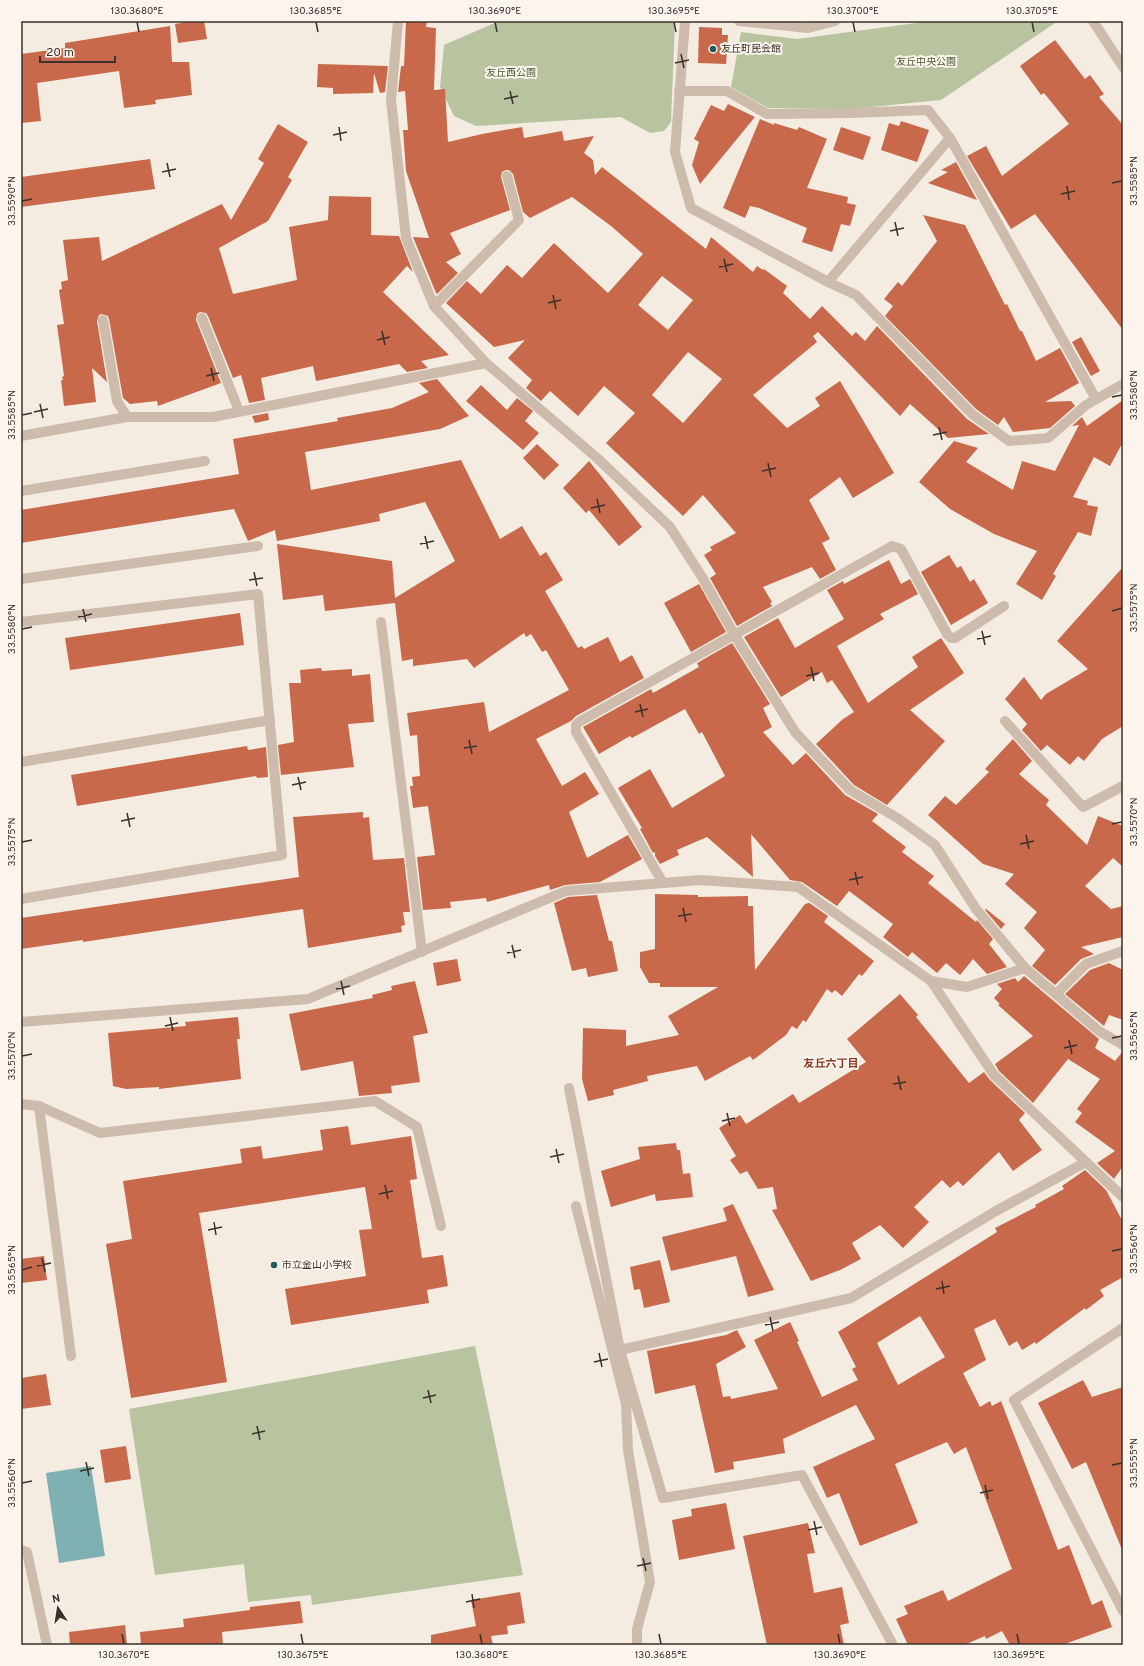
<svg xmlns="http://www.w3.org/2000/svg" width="1144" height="1666" font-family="Overpass,'Noto Sans JP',sans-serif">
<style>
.green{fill:#b8c4a0}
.water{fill:#7fb0b2}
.building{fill:#c8694b;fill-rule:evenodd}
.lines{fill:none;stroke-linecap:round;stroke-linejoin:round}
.minor{stroke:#cdbbac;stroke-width:10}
.ticks{fill:none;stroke:#3b302b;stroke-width:1.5}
.poi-dot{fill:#1f5a5e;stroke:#fbf5ee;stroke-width:1.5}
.labels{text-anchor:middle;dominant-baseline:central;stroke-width:4;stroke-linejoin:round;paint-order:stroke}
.poi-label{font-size:10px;fill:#3b302b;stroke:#fbf5ee;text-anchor:start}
.park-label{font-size:10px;fill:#4a5a2e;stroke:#fbf5ee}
.neighbourhood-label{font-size:11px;font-weight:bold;fill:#8c3b22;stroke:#fbf5ee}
.neatline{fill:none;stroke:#3b302b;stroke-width:1.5}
.ticks-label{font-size:10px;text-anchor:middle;fill:#3b302b}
</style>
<rect width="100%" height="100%" fill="#f4ebe1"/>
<!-- green -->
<g class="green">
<path d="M499 21H675L671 122 664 131 650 133 621 117 476 126 454 116 440 87 444 45Z"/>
<path d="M931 21H1058L941 100 851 109 768 108 731 87 741 32 797 39Z"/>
<path d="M475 1346 523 1575 312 1605 311 1595 248 1602 244 1564 155 1575 129 1409Z"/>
</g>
<!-- water -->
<path class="water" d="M91 1466 105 1556 59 1563 46 1473Z"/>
<!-- building -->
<g class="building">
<path d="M194 21H204L207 39 178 43 175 24Z"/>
<path d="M406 21H427L426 27 436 28 434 90 445 89 448 142 482 134 522 127 524 138 562 131 564 141 594 136 584 153 593 160 595 175 602 167 706 249 711 237 753 272 757 266 763 270 764 269 787 286 783 293 810 319 822 306 852 336 856 332 865 341 877 326 967 419 989 434 948 438 910 404 900 416 818 332 813 336 817 342 753 395 787 428 820 406 815 398 840 381 894 473 853 498 840 477 809 500 830 539 822 543 836 570 820 579 812 567 763 587 772 602 770 603 772 606 737 626 710 578 716 574 704 555 712 550 710 547 736 533 703 495 683 516 606 443 635 413 604 386 578 416 550 391 541 401 526 388 532 380 508 358 525 340 494 347 446 303 467 281 481 294 507 265 522 278 554 243 608 293 643 254 611 226 572 197 530 218 523 212 513 174 509 170H506L502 172 501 177 510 210 450 233 461 254 446 262 458 273 437 294 436 293 413 237 429 238 406 171 403 130H408L405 91 398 92 401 66H404ZM662 276 693 300 668 330 638 305ZM688 352 722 379 683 423 652 395Z"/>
<path d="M170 26 172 62H189L192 95 155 100 156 104 124 108 119 71 37 83 41 121 21 123V54L65 48V43Z"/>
<path d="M699 27 722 28V35H728L726 64 698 63Z"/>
<path d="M1055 40 1085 79 1090 75 1104 94 1099 97 1123 125V330L1035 214 1011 229 967 156 986 146 1002 176 1069 124 1044 93 1041 95 1020 66Z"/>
<path d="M318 64 388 66 385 92 380 93 374 73 373 93 333 94V88L317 87Z"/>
<path d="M728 104 755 117 700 184 692 165 699 142 694 139 711 105 724 111Z"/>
<path d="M760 119 774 125V123L797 130 799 127 827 139 807 188 848 197 847 203 856 205 850 226 841 224 832 252 802 242 807 228 759 208 750 206 745 218 723 208Z"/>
<path d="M901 121 929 130 917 162 881 150 889 123 899 126Z"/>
<path d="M278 124 308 142 288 177 292 180 268 221 219 248 233 294 297 280 289 227 328 220 329 196 371 197V235L399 236 413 272 407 266 383 292 449 355 421 361 428 368 407 372 399 364 316 381 313 366 261 378 265 400 249 403 241 375 233 378 208 316 206 313 200 312 197 314 196 320 221 383 158 406 157 401 130 404 123 398 109 319 108 316 102 314 99 315 97 321 107 382 92 368 96 402 64 406 61 380H63L62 377 64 376 57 325 64 324 59 290 62 289 61 282 68 280 63 240 99 237 102 261 222 204 231 220 264 163 258 159Z"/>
<path d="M841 127 871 137 863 160 833 150Z"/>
<path d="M150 159 155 189 21 207V177Z"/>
<path d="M956 162 977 200 928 183 948 172 941 170Z"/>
<path d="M923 215 965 225 1005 305 1007 304 1020 331H1022L1036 361 1060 348 1079 383 1045 402 1071 401 1075 406 1050 428 1013 432 1004 417 998 425 976 409 885 316 893 306 884 299 898 282 902 286 937 241Z"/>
<path d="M1081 337 1100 371 1091 376 1072 342Z"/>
<path d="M437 379 469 416 440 429 305 452 311 490 461 460 500 539 522 526 540 556 546 552 563 580 545 591 578 648 582 646 584 649 608 637 620 662 632 655 644 678 576 716 571 721 536 739 562 786 585 772 599 794 569 812 587 858 628 835 642 859 600 882 565 885 550 890 549 885 487 902 486 898 450 902 451 908 423 910 417 857 435 855 428 806 413 808 410 786H413L412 777 420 776 417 735 410 736 407 713 484 702 489 732 569 690 546 650 542 652 531 634 526 637 524 633 474 668 467 659 413 666V659L402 661 395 603 325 611 323 595 283 600 277 544 392 561 395 598 455 561 425 502 379 514 380 521 277 541 275 530 248 541 234 509 21 543V510L239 474 233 439 338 421 337 418 392 408 429 392 419 383Z"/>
<path d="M481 385 507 410 517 398 533 411 525 421 539 433 523 450 466 401Z"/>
<path d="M1123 400V442L1110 466 1094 457 1073 497 1088 501 1087 505 1098 507 1091 536 1078 532 1053 574 1056 576 1042 600 1016 584 1037 551 994 534 950 509 919 482 954 441 978 448 966 462 1013 490 1022 461 1055 471 1079 425 1072 426 1082 417 1087 426Z"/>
<path d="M268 413 269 420 255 423 252 416Z"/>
<path d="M537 444 559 465 544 480 523 458Z"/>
<path d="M589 461 642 527 619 546 589 510 586 513 563 488Z"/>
<path d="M949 555 957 568 961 566 970 582 974 579 988 603 951 625 921 572Z"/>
<path d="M889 560 901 584 910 579 918 594 880 614 884 619 837 646 868 703 918 667 912 657 941 638 964 673 910 710 945 741 887 805 854 785 816 744 843 719 854 712 832 680 827 683 822 672 781 697 744 637 778 618 795 648 844 619 827 590 843 581 844 584Z"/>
<path d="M1123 567V726L1102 739 1084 761 1078 756 1070 765 1047 745 1041 751 1022 730 1027 724 1005 699 1024 677 1041 700 1046 694 1088 669 1057 641Z"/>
<path d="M699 584 726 632 691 652 664 603Z"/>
<path d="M240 613 244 645 70 670 65 638Z"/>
<path d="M732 643 770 704 763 708 772 727 763 732 793 765 806 753 845 795 878 814 872 821 906 847 902 852 934 876 928 883 976 922 977 920 993 939 989 944 1007 967 987 974 973 959 960 975 946 963 937 973 912 952 908 957 883 937 893 924 849 891 837 906 802 882 790 880 751 834 753 877 707 837 677 850 679 855 660 864 655 856V852L653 853 640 829 642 828 618 788 650 769 672 808 725 776 702 732 699 734 685 709 632 738 630 736 599 754 583 727 651 689 653 693 699 667 697 663Z"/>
<path d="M321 668 322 671 352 669V676L370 674 374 722 348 724 354 767 281 775 278 745 294 742 289 683H301L300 670Z"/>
<path d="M1013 739 1032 761 1019 774 1049 800 1046 805 1087 845 1098 816 1123 826V867L1113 858 1085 886 1111 909 1123 906V937L1081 947 1094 954 1081 959 1055 985 1032 966 1045 950 1024 928 1037 912 1005 884 1014 874 983 864 928 815 945 796 956 805 989 772 985 769Z"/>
<path d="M247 746 248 750 266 747 268 777 257 778 256 776 77 806 71 775Z"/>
<path d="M363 812V818L369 817 373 860 404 858 410 912H403L405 925 401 926 402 932 308 948 303 909 83 942V940L21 949V918L299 877 293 817Z"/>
<path d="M655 894 698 895V897L748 896V906H753L755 970 805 904 809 903 808 902 828 916 824 922 874 961 862 976 859 974 842 996 835 990 832 993 827 989 806 1022 803 1020 797 1029 792 1026 786 1035 753 1060 750 1056 705 1081 697 1066 647 1076 648 1081 613 1090 614 1095 588 1101 582 1079 583 1028 626 1030V1046L679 1035 668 1016 718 987H660V983H649L640 967V952L655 949Z"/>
<path d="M597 895 609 941H612L618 971 588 977 586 968 572 971 554 903 568 897Z"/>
<path d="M986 909 1005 924 1001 929 985 910Z"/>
<path d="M457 959 461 981 437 986 433 963Z"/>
<path d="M1109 963 1123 970V1020L1109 1015 1104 1026 1065 994 1090 970Z"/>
<path d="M1024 976 1099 1039 1095 1048 1115 1061 1123 1051V1166L1114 1179 1097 1163 1115 1151 1075 1122 1082 1113 1077 1109 1100 1079 1068 1059 1033 1103 999 1071 995 1064 1033 1036 998 1005 1000 1004 994 998 1002 989 997 984 1015 978 1018 982Z"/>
<path d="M415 981 428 1033 413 1036 420 1082 391 1086 392 1093 359 1096 353 1061 301 1071 289 1014 373 998 372 995 392 990 391 986Z"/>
<path d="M900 994 918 1015 916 1017 969 1083 984 1072 990 1080 1025 1113 1019 1120 1042 1150 1013 1171 999 1152 963 1186 958 1181 950 1188 942 1180 914 1207 929 1222 903 1248 880 1225 852 1243 861 1259 840 1270 811 1281 772 1210 777 1209 773 1187 758 1189 747 1171 740 1174 730 1160 736 1156 719 1128 740 1115 746 1124 793 1094 799 1103 866 1062 847 1039Z"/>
<path d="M238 1017 240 1039H237L241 1079 159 1089V1087L126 1089 113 1086 108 1033 186 1026 185 1022Z"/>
<path d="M348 1126 351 1145 411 1136 417 1179 410 1180 422 1258 443 1255 448 1286 427 1290 429 1303 291 1325 285 1289 366 1276 359 1230 372 1229 365 1187 199 1213 227 1382 131 1398 106 1244 132 1239 123 1181 242 1163 240 1149 261 1146 263 1159 323 1150 320 1130Z"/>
<path d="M676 1143 677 1150H680L683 1174 690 1173 693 1197 656 1201 655 1194 611 1207 601 1171 640 1159 638 1147Z"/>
<path d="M1085 1170 1106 1190 1123 1222V1277L1100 1290 1104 1296 1086 1310 1085 1308 1036 1344 1035 1342 1022 1350 1017 1341 1009 1346 995 1319 974 1329 986 1360 963 1373 980 1407 990 1401 992 1406 1001 1401 1058 1550 1069 1545 1092 1605 1102 1600 1112 1627 1062 1645H1010L1002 1631 986 1639 985 1636 964 1645H908L896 1619 908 1614 904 1606 943 1590 948 1601 1012 1569 966 1447 954 1454 947 1442 895 1464 918 1523 860 1546 839 1493 827 1498 813 1467 875 1439 856 1405 783 1439 785 1453 733 1462 734 1469 715 1473 695 1385 655 1394 647 1351 726 1335 737 1330 746 1347 716 1364 723 1397 730 1396 731 1399 778 1389 754 1340 790 1322 799 1341 797 1342 822 1397 858 1380 852 1369 856 1367 838 1332 997 1232 995 1228 1036 1207 1035 1205 1064 1189 1062 1186ZM920 1316 945 1357 898 1385 877 1343Z"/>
<path d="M733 1204 751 1242 774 1290 748 1297 736 1256 671 1271 662 1237 727 1221 723 1208Z"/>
<path d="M44 1256 47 1280 21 1283V1259Z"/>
<path d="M660 1260 670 1302 644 1308 640 1289 634 1290 630 1267Z"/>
<path d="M46 1374 51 1405 21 1409V1378Z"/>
<path d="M1083 1380 1092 1397 1123 1387V1552L1086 1462 1072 1469 1038 1403Z"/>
<path d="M126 1446 131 1479 105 1483 100 1450Z"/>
<path d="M726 1503 735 1549 679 1560 672 1520 692 1516 691 1509Z"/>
<path d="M808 1523 815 1553 807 1554 814 1593 842 1587 849 1623 840 1625 844 1645H767L743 1536Z"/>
<path d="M520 1592 525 1623 507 1626 508 1634 491 1636 493 1645H431V1635L476 1626 471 1600Z"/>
<path d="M300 1601 303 1623 222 1632 223 1645H141L140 1632 184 1627 183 1619 250 1610V1607Z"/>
<path d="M125 1625 127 1645H70L69 1632Z"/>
</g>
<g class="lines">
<!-- minor -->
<g class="minor">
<path d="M398 21 391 100 406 238 434 306 486 363 596 457 670 527 702 577 734 634 795 732 850 790 899 819 935 845 976 909 1025 968"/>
<path d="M685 21 675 152 691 208 828 282 856 295 972 414 1009 441 1048 438 1086 405 1123 384"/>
<path d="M739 21 808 28 835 21"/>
<path d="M1093 21 1123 67"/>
<path d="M679 91H727L767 114 851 113 928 110 950 138 1096 399"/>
<path d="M828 282 950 138"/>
<path d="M434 306 519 220 507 176"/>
<path d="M202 318 239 411"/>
<path d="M103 320 117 401 127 417H213L486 363"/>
<path d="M21 436 127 417"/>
<path d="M21 491 205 461"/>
<path d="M21 579 258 546"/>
<path d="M21 622 258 594 282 855 21 899"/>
<path d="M381 622 422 952"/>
<path d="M1005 721 1083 807 1123 786"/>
<path d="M21 762 270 720"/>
<path d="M663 883 576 732V725L579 722 892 546 901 549 947 634 951 638H955L1004 606"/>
<path d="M931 981 967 987 1025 968 1099 1031 1123 1045"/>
<path d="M1056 994 1086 964 1123 951"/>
<path d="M21 1022 308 999 566 891 700 880 798 887 931 981 994 1075 1123 1197"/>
<path d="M569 1088 620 1350"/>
<path d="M21 1104 39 1106 100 1133 375 1101 417 1127 441 1226"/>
<path d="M39 1106 71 1356"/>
<path d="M576 1206 626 1404 628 1450 650 1582 637 1629V1645"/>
<path d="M1123 1328 1014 1400 1123 1611"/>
<path d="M21 1550 27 1552 47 1645"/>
<path d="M893 1645 802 1475 663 1498 620 1350 851 1298 996 1211 1086 1162"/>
</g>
</g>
<!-- ticks -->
<path class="ticks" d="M137 22 139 32M316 22 318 32M495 22 497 32M674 22 676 32M853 22 855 32M1032 22 1034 32M681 54 684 68M675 63 689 60M510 91 513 104M504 99 518 96M339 127 341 141M333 135 347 132M167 163 170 177M162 172 176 169M1112 183 1122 181M1067 186 1069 200M1061 194 1075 191M22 201 32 199M895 222 898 236M890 231 904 228M724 259 727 272M719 267 733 264M553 295 556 309M548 303 561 300M382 331 385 345M377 340 390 337M211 368 214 381M206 376 219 373M1112 397 1122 395M40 404 43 418M34 412 48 409M22 415 32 413M939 427 942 440M933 435 947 432M768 463 771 477M762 471 776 468M597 499 600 513M591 508 605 505M425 536 428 549M420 544 434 541M254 572 257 586M249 580 263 578M83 609 86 622M1112 611 1122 608M78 617 92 614M22 629 32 627M982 631 985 645M977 639 991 636M811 667 814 681M806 676 819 673M640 704 643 717M635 712 648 709M469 740 472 754M464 748 477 746M298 777 301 790M292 785 306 782M127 813 130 827M121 821 135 818M1112 824 1122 822M1026 835 1029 849M22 842 32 840M1020 844 1034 841M855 872 858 885M849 880 863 877M683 908 686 922M678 916 692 914M512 945 515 958M507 953 521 950M341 981 344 995M336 989 350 986M170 1017 173 1031M165 1026 178 1023M1112 1038 1122 1036M1069 1040 1072 1054M1064 1048 1077 1045M22 1056 32 1054M898 1076 901 1090M893 1084 906 1082M727 1113 730 1126M722 1121 735 1118M556 1149 559 1163M550 1157 564 1154M385 1185 388 1199M379 1194 393 1191M214 1222 216 1235M208 1230 222 1227M1112 1251 1122 1249M42 1258 45 1272M37 1266 51 1263M22 1270 32 1267M942 1281 944 1294M936 1289 950 1286M770 1317 773 1331M765 1325 779 1322M599 1353 602 1367M594 1362 608 1359M428 1390 431 1403M423 1398 436 1395M257 1426 260 1440M252 1434 265 1431M86 1462 89 1476M1112 1465 1122 1463M80 1471 94 1468M22 1483 32 1481M985 1485 988 1499M980 1493 993 1490M814 1521 817 1535M808 1530 822 1527M643 1558 646 1571M637 1566 651 1563M472 1594 474 1608M466 1602 480 1599M122 1634 124 1644M301 1634 303 1644M480 1634 482 1644M659 1634 661 1644M838 1634 840 1644M1017 1634 1019 1644"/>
<!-- markers -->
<g class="poi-dot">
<circle cx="713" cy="49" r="4"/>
<circle cx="274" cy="1265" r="4"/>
</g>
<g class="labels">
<!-- poi labels -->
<g class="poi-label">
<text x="721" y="49">友丘町民会館</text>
<text x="282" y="1265">市立金山小学校</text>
</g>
<!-- park labels -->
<g class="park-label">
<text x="926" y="62">友丘中央公園</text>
<text x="511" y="73">友丘西公園</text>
</g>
<!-- neighbourhood labels -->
<g class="neighbourhood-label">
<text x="831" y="1064">友丘六丁目</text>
</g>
</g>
<!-- border -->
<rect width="1144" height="1666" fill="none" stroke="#fbf5ee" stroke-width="44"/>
<!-- north arrow -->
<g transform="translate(58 1608) rotate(348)" stroke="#fbf5ee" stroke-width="3" paint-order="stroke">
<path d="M0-3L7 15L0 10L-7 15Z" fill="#3b302b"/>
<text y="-6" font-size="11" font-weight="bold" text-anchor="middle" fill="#3b302b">N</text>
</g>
<!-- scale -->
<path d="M40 56v6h75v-6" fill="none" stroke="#3b302b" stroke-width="2"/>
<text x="46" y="56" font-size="12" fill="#3b302b" stroke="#fbf5ee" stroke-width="3" paint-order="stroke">20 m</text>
<rect x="22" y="22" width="1100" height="1622" class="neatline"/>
<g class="ticks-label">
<text x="137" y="14">130.3680°E</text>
<text x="316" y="14">130.3685°E</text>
<text x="495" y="14">130.3690°E</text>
<text x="674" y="14">130.3695°E</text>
<text x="853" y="14">130.3700°E</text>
<text x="1032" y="14">130.3705°E</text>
<text transform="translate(1133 181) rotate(-90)" y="4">33.5585°N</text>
<text transform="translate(11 201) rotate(-90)" y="4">33.5590°N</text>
<text transform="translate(1133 395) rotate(-90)" y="4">33.5580°N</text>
<text transform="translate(11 415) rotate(-90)" y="4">33.5585°N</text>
<text transform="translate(1133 608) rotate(-90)" y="4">33.5575°N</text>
<text transform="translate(11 629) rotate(-90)" y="4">33.5580°N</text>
<text transform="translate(1133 822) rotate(-90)" y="4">33.5570°N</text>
<text transform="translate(11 842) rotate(-90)" y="4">33.5575°N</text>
<text transform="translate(1133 1036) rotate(-90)" y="4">33.5565°N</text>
<text transform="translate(11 1056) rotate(-90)" y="4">33.5570°N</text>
<text transform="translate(1133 1249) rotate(-90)" y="4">33.5560°N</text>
<text transform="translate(11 1270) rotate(-90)" y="4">33.5565°N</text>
<text transform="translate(1133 1463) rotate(-90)" y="4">33.5555°N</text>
<text transform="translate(11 1483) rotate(-90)" y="4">33.5560°N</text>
<text x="124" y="1658">130.3670°E</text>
<text x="303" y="1658">130.3675°E</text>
<text x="482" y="1658">130.3680°E</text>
<text x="661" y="1658">130.3685°E</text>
<text x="840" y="1658">130.3690°E</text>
<text x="1019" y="1658">130.3695°E</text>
</g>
</svg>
